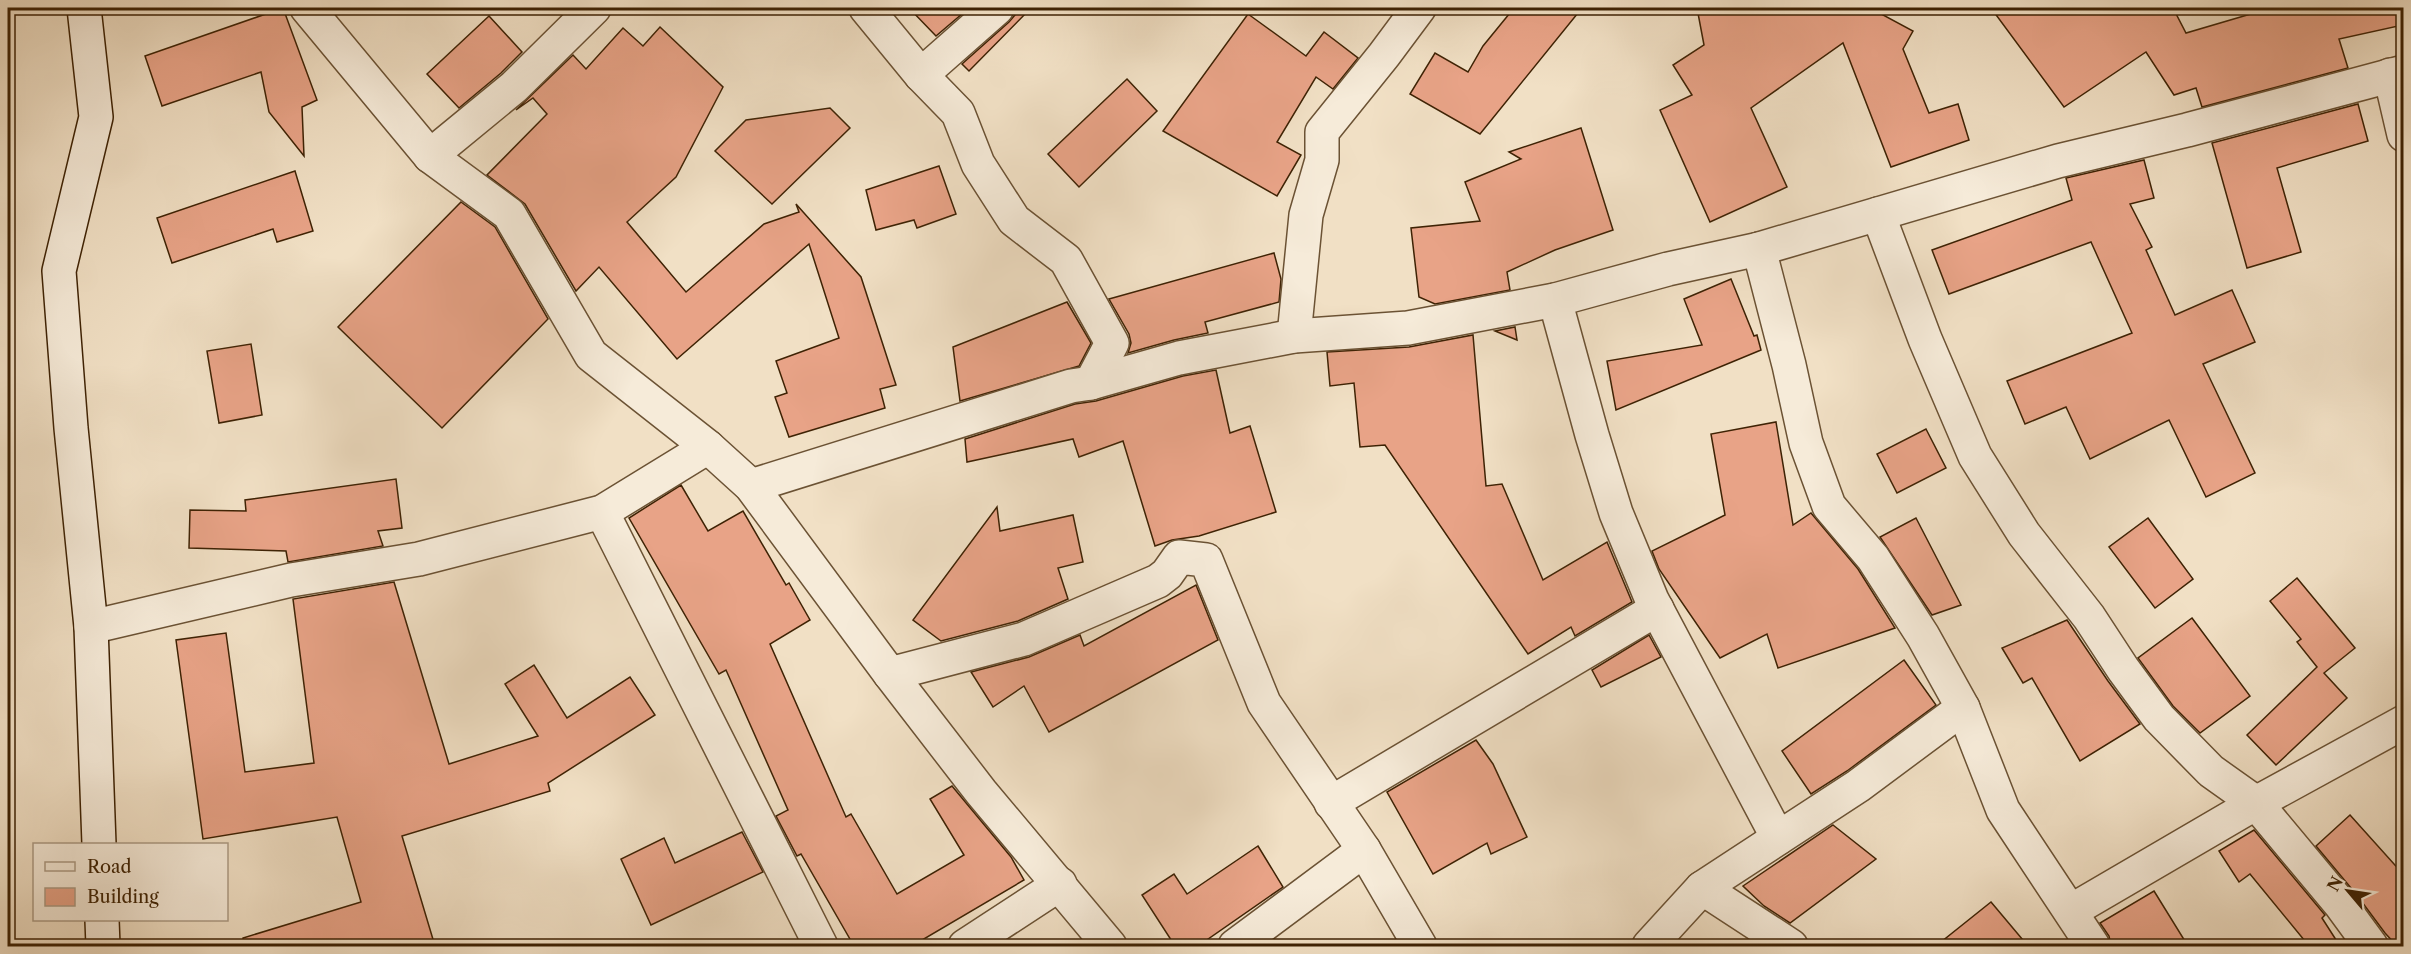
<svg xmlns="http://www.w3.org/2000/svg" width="2411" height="954" font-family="'Libre Caslon Text',serif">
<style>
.building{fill:#e8a387;stroke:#3e2204;stroke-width:1.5}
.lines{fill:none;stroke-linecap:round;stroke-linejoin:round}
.street-casing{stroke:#6b5234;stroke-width:36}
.secondary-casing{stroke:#3e2204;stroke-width:36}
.street{stroke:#f6ebd9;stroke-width:33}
.secondary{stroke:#f6ebd9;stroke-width:33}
</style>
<rect width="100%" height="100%" fill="#f1e0c5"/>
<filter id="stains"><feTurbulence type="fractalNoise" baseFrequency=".00333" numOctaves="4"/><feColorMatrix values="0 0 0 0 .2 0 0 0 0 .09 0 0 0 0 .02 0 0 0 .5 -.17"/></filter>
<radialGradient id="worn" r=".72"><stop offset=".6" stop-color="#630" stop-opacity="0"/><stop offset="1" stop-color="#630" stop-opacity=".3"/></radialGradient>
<!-- building -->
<g class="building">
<path d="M283 8 317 100 302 107 304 156 269 112 261 72 162 106 145 56Z"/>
<path d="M909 8H969L936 36Z"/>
<path d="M1015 8H1031L969 71 962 64 1009 22 1015 15Z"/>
<path d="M1514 8H1582L1480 134 1410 94 1435 53 1468 72 1483 46Z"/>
<path d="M1697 8H1894L1883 15 1913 31 1903 49 1929 113 1958 104 1969 140 1891 167 1843 43 1751 108 1787 187 1710 222 1660 110 1692 95 1673 65 1704 45Z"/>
<path d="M1991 8H2173L2186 33 2271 8H2403V25L2339 39 2348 68 2202 107 2196 88 2174 95 2146 52 2064 107Z"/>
<path d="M1248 14 1306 56 1324 32 1358 58 1333 89 1316 77 1277 142 1301 155 1277 196 1163 131Z"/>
<path d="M489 16 522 52 501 73 459 108 427 74Z"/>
<path d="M660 27 723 87 676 177 627 222 686 292 764 224 799 212 796 204 861 277 896 385 880 389 885 408 789 437 775 397 787 393 776 361 839 338 809 244 677 359 599 267 576 291 525 204 487 175 547 114 533 98 516 110 573 55 586 69 623 28 643 46Z"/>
<path d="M1127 79 1157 111 1079 187 1048 154Z"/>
<path d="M2358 104 2368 141 2277 168 2301 252 2247 268 2212 143Z"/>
<path d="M830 108 850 128 772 204 715 151 746 120Z"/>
<path d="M1581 128 1613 230 1555 250 1507 272 1510 290 1435 304 1419 297 1411 228 1480 221 1465 182 1521 159 1509 152Z"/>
<path d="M2144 160 2154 198 2130 204 2152 247 2146 250 2175 315 2232 290 2255 342 2203 364 2255 473 2206 497 2169 420 2090 459 2066 407 2025 424 2007 381 2132 333 2091 242 1949 294 1932 250 2072 200 2066 178Z"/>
<path d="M939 166 956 214 917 228 914 220 876 230 866 190Z"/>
<path d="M295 171 313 231 277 242 273 229 172 263 157 218Z"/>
<path d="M461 202 495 227 548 319 442 428 338 327Z"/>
<path d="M1274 253 1281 279 1279 302 1205 322 1208 333 1174 340 1128 353 1131 343 1129 334 1109 299Z"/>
<path d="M1731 279 1754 336 1757 335 1761 350 1616 410 1607 361 1702 345 1684 299Z"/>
<path d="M1067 302 1091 343 1079 366 960 401 953 347Z"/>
<path d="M1515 327 1517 340 1495 331Z"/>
<path d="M1473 335 1486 486 1502 484 1543 580 1607 542 1632 602 1575 636 1571 627 1528 654 1385 445 1360 447 1354 383 1330 386 1327 352 1409 347Z"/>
<path d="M251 344 262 415 219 423 207 351Z"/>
<path d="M1216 370 1230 433 1250 426 1276 512 1199 536 1172 540 1155 546 1123 441 1079 457 1073 439 967 462 965 439 1075 404 1096 401 1183 376Z"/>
<path d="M1776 422 1793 525 1811 513 1858 569 1895 628 1778 668 1767 634 1720 658 1659 569 1652 551 1725 515 1711 434Z"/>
<path d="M1926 429 1946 468 1897 493 1877 454Z"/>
<path d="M396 479 402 528 378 531 383 546 288 562 286 551 189 548 190 510 246 511 245 500Z"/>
<path d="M681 485 708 531 743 511 786 585 789 583 810 620 770 644 846 817 851 814 897 894 964 855 930 799 952 786 1011 857 1024 880 912 946H854L801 854 797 856 776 816 788 810 726 670 719 674 629 518Z"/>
<path d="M997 507 1000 531 1073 515 1083 562 1058 568 1068 599 1018 621 941 641 913 620Z"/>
<path d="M1916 518 1961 605 1932 615 1880 537Z"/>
<path d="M2148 518 2193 579 2155 608 2109 547Z"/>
<path d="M2297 578 2355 648 2324 673 2347 698 2276 765 2247 735 2317 667 2297 642 2301 639 2270 601Z"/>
<path d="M394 582 449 764 538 736 505 684 534 665 567 718 630 677 655 715 548 783 550 791 402 836 435 946H244L243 938 361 902 337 817 203 839 176 640 226 633 245 772 314 763 293 599Z"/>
<path d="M1196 585 1218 640 1049 732 1024 686 993 707 971 672 1029 657 1080 635 1084 646Z"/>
<path d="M2192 618 2250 696 2200 733 2173 706 2138 658Z"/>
<path d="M2067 620 2108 681 2140 724 2080 761 2032 678 2023 683 2002 648Z"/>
<path d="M1649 635 1661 657 1601 687 1592 670Z"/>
<path d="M1904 660 1936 705 1847 771 1811 794 1782 751Z"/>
<path d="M1476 740 1493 764 1527 837 1491 854 1487 843 1433 874 1387 792Z"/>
<path d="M2350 815 2403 874V946H2397L2385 933 2356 894 2316 846Z"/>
<path d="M1833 825 1876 859 1790 923 1764 906 1743 886Z"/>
<path d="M2254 830 2325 915 2322 918 2340 946H2309L2250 874 2239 882 2219 851Z"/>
<path d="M742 832 763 872 651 925 621 859 664 838 675 863Z"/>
<path d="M1258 846 1283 887 1198 946H1175L1142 895 1174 874 1187 894Z"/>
<path d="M2154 891 2188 946H2111L2109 936 2100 923Z"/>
<path d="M1991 902 2028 946H1936Z"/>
</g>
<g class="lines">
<defs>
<g id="street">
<path d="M307 8 430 156 509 214 591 355 708 447 751 486 890 674 981 792 1110 946"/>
<path d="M866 8 921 75 958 113 978 164 1014 220 1066 260 1112 343 1091 383"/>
<path d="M921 75 997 8"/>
<path d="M2390 75 2404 135"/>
<path d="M430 156 514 87 594 8"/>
<path d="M1878 214 1925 339 1975 456 2024 534 2089 617 2123 669 2159 718 2211 771 2256 803 2341 905 2371 946"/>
<path d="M1759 249 1789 365 1806 443 1829 506 1873 558 1923 636 1963 708 2003 810 2093 946"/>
<path d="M1555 300 1592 435 1616 513 1652 600 1778 838"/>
<path d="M1294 336 1306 215 1322 160V132L1384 55 1419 8"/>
<path d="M751 486 1071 386 1091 383 1179 358 1294 336 1408 328 1555 300 1668 269 1759 249 2058 161 2187 130 2404 72"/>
<path d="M602 512 821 946"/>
<path d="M91 627 291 580 419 559 602 512 708 447"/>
<path d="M890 674 1024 639 1158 581 1167 574 1179 557 1206 560 1264 703 1364 850 1420 946"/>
<path d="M1331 803 1657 609"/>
<path d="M1702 888 1791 946"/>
<path d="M2071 911 2256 803 2404 722"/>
<path d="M965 946 1060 884"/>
<path d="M1235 946 1364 850"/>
<path d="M1649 946 1702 888 1858 786 1963 708"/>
</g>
<g id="secondary">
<path d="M84 8 96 117 59 271 71 428 91 627 99 844"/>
<path d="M102 920 103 946"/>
</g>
</defs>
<!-- street casing -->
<use href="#street" class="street-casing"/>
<!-- secondary casing -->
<use href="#secondary" class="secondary-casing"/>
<!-- street -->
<use href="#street" class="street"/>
<!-- secondary -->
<use href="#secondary" class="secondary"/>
</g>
<!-- margin -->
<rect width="2411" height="954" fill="none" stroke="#f1e0c5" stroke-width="30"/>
<rect x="9" y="9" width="2393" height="936" fill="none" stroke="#3e2204" stroke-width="3"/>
<rect x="15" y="15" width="2381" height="924" fill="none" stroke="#3e2204" stroke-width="1.5"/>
<!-- legend -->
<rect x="33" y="843" width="195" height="78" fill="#f6ebd9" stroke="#ac9b84" stroke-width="1.5"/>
<rect x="45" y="862" width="30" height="9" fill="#f6ebd9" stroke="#ac9b84" stroke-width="1.5"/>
<text x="87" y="873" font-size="18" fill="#3e2204">Road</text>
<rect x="45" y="888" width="30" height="18" fill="#e8a387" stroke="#ac9b84" stroke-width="1.5"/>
<text x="87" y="903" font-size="18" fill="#3e2204">Building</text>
<!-- north arrow -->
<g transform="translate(2348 891) rotate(299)" stroke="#f6ebd9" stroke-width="4.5" paint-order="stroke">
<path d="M0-4.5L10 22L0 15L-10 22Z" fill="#3e2204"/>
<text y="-9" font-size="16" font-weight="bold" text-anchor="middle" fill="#3e2204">N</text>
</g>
<rect width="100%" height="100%" filter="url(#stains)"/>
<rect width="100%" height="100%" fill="url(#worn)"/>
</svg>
